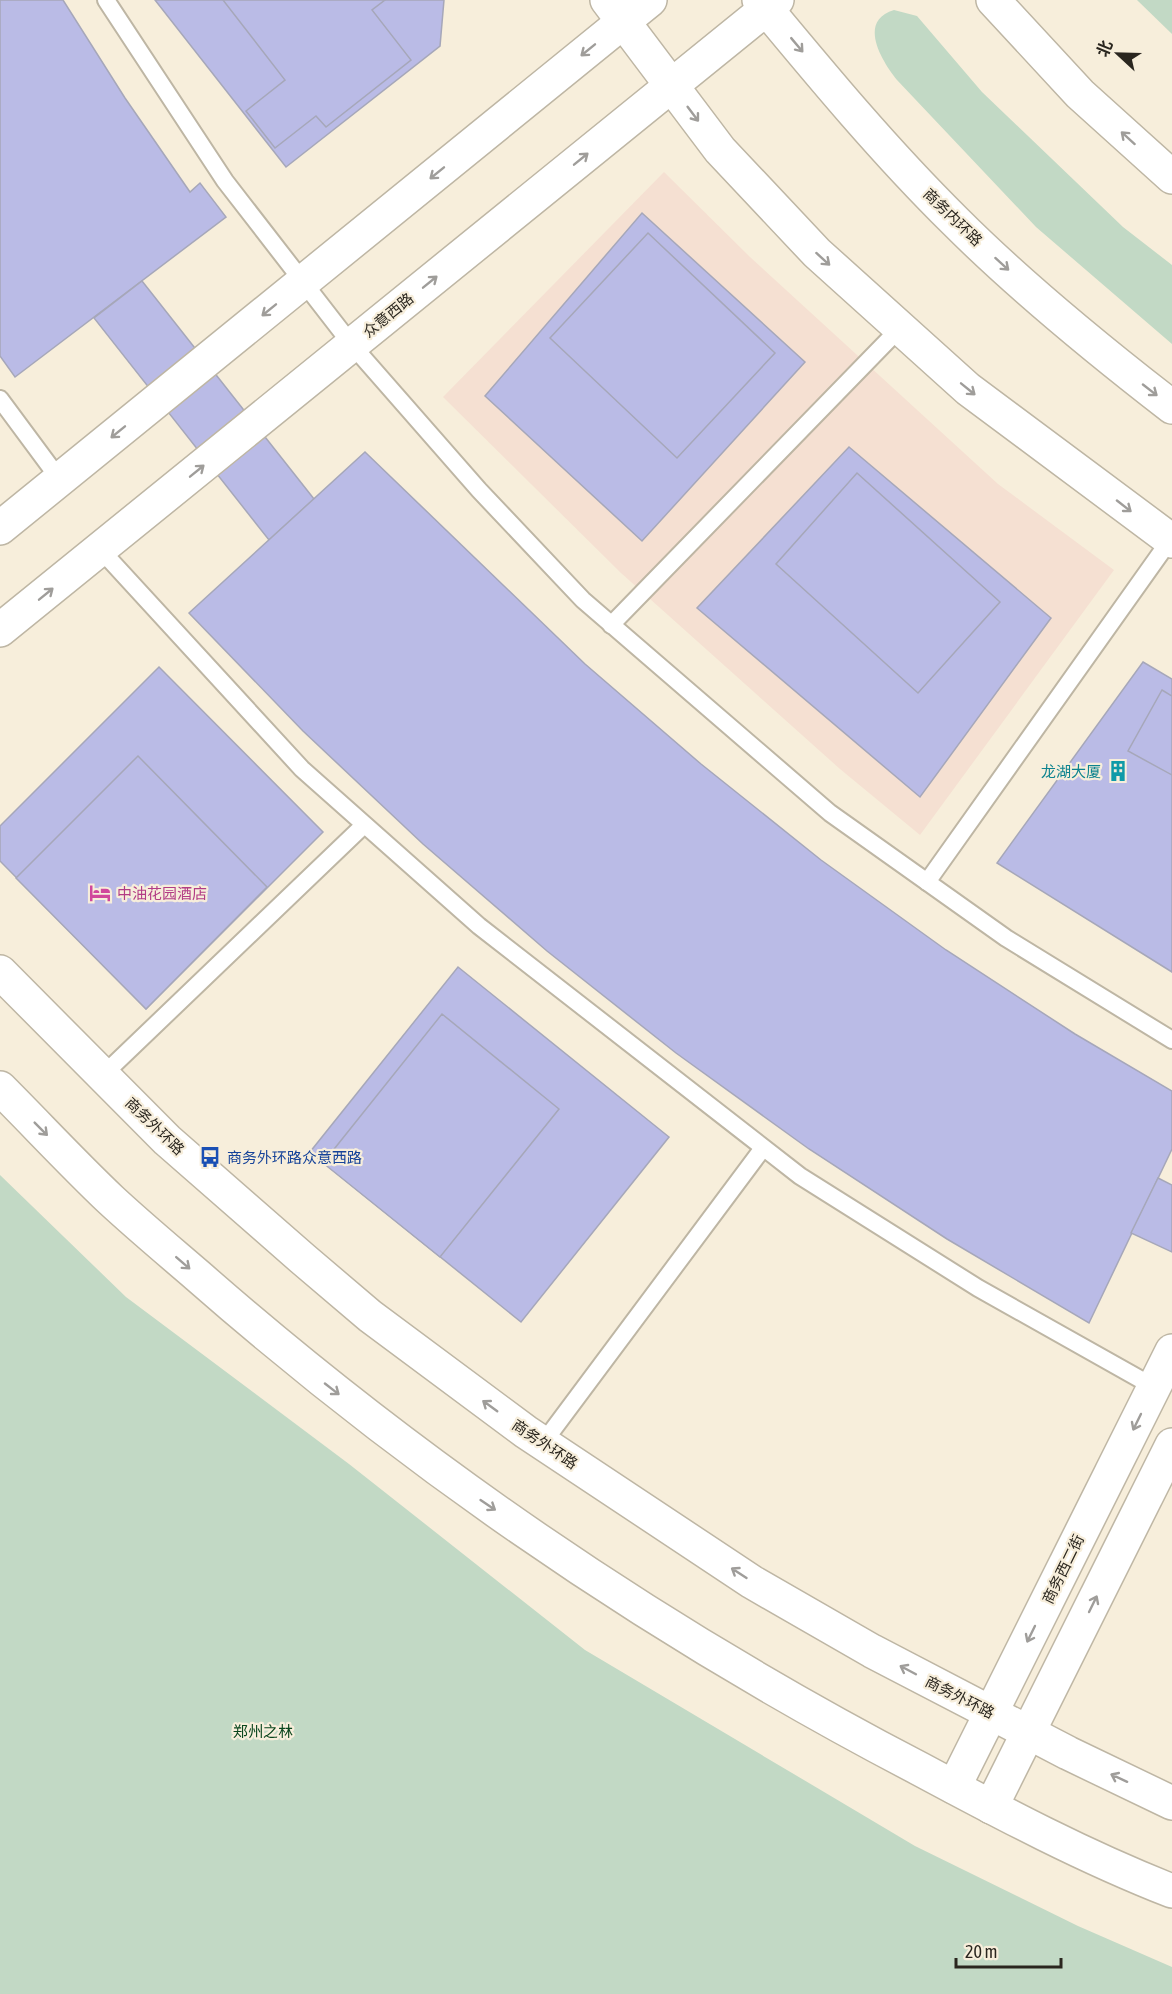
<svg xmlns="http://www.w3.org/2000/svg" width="1172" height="1994" font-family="'Asap Condensed','Noto Sans SC',sans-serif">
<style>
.commercial{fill:#f5e0d2}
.green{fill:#c2d9c5}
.building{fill:#babbe6;stroke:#a6a7b9;stroke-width:1.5}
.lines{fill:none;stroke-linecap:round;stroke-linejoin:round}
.service-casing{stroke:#beb6a4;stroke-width:20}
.minor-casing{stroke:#beb6a4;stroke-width:36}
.tertiary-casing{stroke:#beb6a4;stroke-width:36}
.secondary-casing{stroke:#beb6a4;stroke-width:36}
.service{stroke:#fff;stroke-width:16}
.minor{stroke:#fff;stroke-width:33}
.tertiary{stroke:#fff;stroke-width:33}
.secondary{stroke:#fff;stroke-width:33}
.oneway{stroke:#9f9d9a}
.labels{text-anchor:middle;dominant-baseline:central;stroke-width:4.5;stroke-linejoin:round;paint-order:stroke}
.street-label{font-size:15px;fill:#2a261f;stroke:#f7eedb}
.culture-label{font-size:15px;fill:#0d838f;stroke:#f7eedb;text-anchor:end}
.hotel-label{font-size:15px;fill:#b23c85;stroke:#f7eedb;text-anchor:start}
.transit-label{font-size:15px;fill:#164399;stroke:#f7eedb;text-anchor:start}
.park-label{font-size:15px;fill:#09451c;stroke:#f7eedb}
</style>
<rect width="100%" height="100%" fill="#f7eedb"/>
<!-- commercial -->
<path class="commercial" d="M664 172 750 257 998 484 1114 570 920 835 840 769 621 573 443 397Z"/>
<!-- green -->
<g class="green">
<path d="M1137 0H1172V34Z"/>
<path d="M894 10 917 16 982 92 1123 227 1172 265V344L1036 227 897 80C882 61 857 21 894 10Z"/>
<path d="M0 1175 126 1297 349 1464 585 1650 915 1846 1078 1926 1172 1967V1994H0Z"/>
</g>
<!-- building -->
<g class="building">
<path d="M0 0H63L125 98 190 192 200 183 226 217 15 377 0 356Z"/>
<path d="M155 0H444L440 46 286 167Z"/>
<path d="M223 0H385L372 10 411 60 326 127 316 116 275 148 246 111 285 80Z"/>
<path d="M642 213 805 362 642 541 485 396Z"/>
<path d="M648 233 775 353 677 458 550 338Z"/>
<path d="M142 281 314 499 269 540 94 318Z"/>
<path d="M849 447 1051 618 920 797 697 608Z"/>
<path d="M365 452 585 664 701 764 821 860 946 950 1075 1034 1172 1091V1149L1089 1323 947 1239 809 1149 676 1053 547 951 423 844 303 731 189 613Z"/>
<path d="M857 473 1000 602 918 693 776 564Z"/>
<path d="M1143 662 1172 679V972L997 863Z"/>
<path d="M159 667 323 832 146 1009 0 861V826Z"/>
<path d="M1162 690 1172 696V775L1128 751Z"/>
<path d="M138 756 267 887 146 1009 16 878Z"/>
<path d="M458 967 669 1137 521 1322 310 1152Z"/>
<path d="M442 1014 559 1109 440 1257 323 1163Z"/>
<path d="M1158 1178 1172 1185V1252L1131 1233Z"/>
</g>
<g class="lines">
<defs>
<g id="service">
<path d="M106 0 225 181 352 345 479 490 583 600 830 813 1006 938 1172 1040"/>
<path d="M0 399 60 480"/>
<path d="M100 549 302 769 479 926 800 1176 978 1288 1154 1387"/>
<path d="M611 625 900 328"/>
<path d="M927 882 1170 540"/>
<path d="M103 1075 364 825"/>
<path d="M543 1443 763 1148"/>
</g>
<g id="minor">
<path d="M607 0 720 150 817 253 968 389 1172 541"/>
<path d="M954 1787 1172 1351"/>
<path d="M991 1807 1172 1445"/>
</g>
<g id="tertiary">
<path d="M759 0C822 76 885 152 955 221 1022 288 1097 349 1172 407"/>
<path d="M993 0 1080 94 1172 177"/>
<path d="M0 972 167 1140 303 1259 370 1316 526 1432 752 1582 872 1651 1068 1753 1172 1803"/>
<path d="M0 1088C37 1125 73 1164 111 1200 139 1226 169 1251 198 1276 418 1469 661 1634 920 1769 1002 1813 1085 1857 1172 1891"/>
</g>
<g id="secondary">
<path d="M0 528 650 0"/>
<path d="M0 630 777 0"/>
</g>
</defs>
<!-- service casing -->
<use href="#service" class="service-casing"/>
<!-- minor casing -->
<use href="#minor" class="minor-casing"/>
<!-- tertiary casing -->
<use href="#tertiary" class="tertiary-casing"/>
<!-- secondary casing -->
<use href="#secondary" class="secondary-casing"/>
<!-- service -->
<use href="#service" class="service"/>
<!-- minor -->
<use href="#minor" class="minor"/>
<!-- tertiary -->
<use href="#tertiary" class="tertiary"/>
<!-- secondary -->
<use href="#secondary" class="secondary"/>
</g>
<!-- one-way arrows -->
<defs><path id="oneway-shaft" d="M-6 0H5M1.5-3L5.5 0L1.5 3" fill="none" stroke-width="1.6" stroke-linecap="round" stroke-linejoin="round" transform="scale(1.5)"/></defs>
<g class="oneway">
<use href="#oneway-shaft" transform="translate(797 45) rotate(50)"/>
<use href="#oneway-shaft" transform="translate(588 50) rotate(141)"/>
<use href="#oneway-shaft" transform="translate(693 114) rotate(53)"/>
<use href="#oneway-shaft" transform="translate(1128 138) rotate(-138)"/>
<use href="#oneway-shaft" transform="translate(581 159) rotate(-39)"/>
<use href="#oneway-shaft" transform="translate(437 173) rotate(141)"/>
<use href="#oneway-shaft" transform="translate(823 259) rotate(42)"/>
<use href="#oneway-shaft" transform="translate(1002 264) rotate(42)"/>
<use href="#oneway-shaft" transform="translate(430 282) rotate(-39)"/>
<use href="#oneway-shaft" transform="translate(269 310) rotate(141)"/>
<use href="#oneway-shaft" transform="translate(968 389) rotate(39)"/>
<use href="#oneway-shaft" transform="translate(1150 390) rotate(38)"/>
<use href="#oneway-shaft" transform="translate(118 432) rotate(141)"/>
<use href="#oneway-shaft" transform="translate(197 471) rotate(-39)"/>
<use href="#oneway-shaft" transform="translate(1124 506) rotate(38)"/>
<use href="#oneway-shaft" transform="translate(46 594) rotate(-39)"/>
<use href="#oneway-shaft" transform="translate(41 1129) rotate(45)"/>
<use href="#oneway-shaft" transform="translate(183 1263) rotate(41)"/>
<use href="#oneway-shaft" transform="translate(332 1389) rotate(38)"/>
<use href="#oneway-shaft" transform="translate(490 1406) rotate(-144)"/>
<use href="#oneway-shaft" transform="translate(1137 1422) rotate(116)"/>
<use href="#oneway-shaft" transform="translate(488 1505) rotate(34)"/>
<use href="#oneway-shaft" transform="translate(739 1573) rotate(-147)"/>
<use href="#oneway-shaft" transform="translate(1093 1604) rotate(-64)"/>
<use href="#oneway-shaft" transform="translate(1031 1634) rotate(116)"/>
<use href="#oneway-shaft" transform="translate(908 1670) rotate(-152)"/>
<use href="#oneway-shaft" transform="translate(1119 1778) rotate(-155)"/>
</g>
<!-- icons -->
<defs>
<symbol id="building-bare" viewBox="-9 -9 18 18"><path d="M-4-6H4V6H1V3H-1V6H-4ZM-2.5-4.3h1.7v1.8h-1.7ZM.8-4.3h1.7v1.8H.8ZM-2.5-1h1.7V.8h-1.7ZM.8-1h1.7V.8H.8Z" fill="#0f9aa8" stroke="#f7eedb" stroke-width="2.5" paint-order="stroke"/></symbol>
<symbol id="hotel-bare" viewBox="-9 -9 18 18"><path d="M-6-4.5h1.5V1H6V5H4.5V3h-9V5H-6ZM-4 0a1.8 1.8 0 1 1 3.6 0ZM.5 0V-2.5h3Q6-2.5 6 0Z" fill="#d1479c" stroke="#f7eedb" stroke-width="2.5" paint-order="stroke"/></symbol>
<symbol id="bus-bare" viewBox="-9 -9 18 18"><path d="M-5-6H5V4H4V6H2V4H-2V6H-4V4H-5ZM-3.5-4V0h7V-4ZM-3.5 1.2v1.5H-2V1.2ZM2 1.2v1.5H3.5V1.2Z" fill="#1a4fb4" stroke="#f7eedb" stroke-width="2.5" paint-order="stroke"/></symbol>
</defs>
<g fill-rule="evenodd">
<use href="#building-bare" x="1103" y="756" width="30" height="30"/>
<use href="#hotel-bare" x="85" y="878" width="30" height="30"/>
<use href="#bus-bare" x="195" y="1142" width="30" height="30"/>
</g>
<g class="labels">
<!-- street labels -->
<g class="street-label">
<text transform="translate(953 217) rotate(44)">商务内环路</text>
<text transform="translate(388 315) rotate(-39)">众意西路</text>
<text transform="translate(155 1126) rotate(44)">商务外环路</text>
<text transform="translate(545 1444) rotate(34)">商务外环路</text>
<text transform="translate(1063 1569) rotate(-64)">商务西二街</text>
<text transform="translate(960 1697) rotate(27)">商务外环路</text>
</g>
<!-- culture labels -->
<g class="culture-label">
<text x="1101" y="771">龙湖大厦</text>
</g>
<!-- hotel labels -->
<g class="hotel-label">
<text x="117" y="893">中油花园酒店</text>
</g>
<!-- transit labels -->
<g class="transit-label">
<text x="227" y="1157">商务外环路众意西路</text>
</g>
<!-- park labels -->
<g class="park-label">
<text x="263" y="1731">郑州之林</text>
</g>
</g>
<!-- north arrow -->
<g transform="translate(1118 54) rotate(292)" stroke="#f7eedb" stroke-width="4.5" paint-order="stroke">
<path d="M0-4.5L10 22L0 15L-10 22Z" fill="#2a261f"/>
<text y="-9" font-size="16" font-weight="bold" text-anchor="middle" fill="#2a261f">北</text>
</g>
<!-- scale -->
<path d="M956 1958v9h105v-9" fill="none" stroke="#2a261f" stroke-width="3"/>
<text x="965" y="1958" font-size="18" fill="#2a261f" stroke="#f7eedb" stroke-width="4.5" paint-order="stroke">20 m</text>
</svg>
